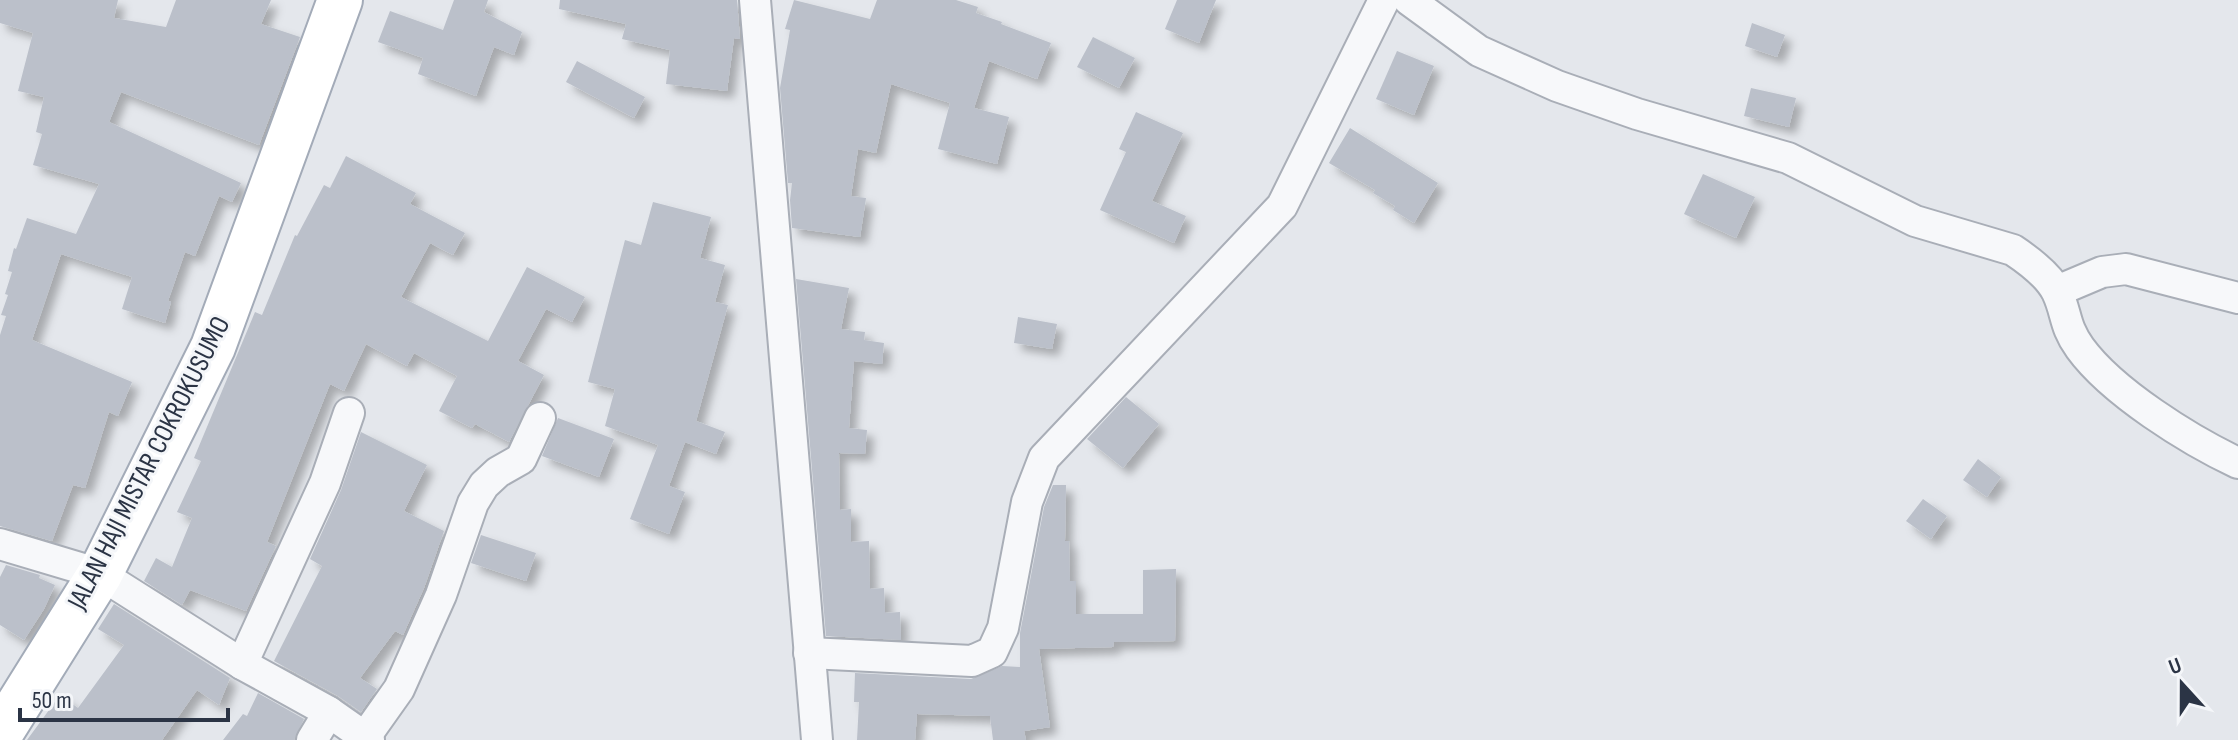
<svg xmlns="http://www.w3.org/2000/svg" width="2238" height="740" font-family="'Sofia Sans Condensed',sans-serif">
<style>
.building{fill:#bbc0ca;filter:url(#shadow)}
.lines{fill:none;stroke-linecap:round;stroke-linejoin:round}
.street-casing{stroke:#a9aeb7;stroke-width:34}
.primary-casing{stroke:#a3abb8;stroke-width:48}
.street{stroke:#f7f8fa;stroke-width:30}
.primary{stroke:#fff;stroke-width:44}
.labels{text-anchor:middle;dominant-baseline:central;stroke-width:6;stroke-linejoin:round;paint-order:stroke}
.street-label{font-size:28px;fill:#2b3445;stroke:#f4f6f9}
</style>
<defs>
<filter id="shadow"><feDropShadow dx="7" dy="7" stdDeviation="4" flood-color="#0004"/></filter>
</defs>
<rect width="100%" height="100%" fill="#e4e7ec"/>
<!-- building -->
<g class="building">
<path d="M0 0H118L114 18 166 27 176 0H271L261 24 300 37 259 145 121 92 109 122 241 183 232 202 219 196 195 256 185 252 168 301 171 302 165 323 122 309 132 277 61 254 32 340 132 382 118 416 109 412 85 488 73 485 52 541 0 526V335L6 316 1 315 8 295 5 294 12 272 8 271 14 248 16 249 27 218 76 234 99 184 33 165 42 134 36 132 44 97 18 91 33 33 0 23Z"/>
<path d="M454 0H488L484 12 522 32 514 55 494 47 476 96 418 74 423 58 378 42 390 11 443 30Z"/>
<path d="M560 0H737L740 39 734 38 727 91 666 84 670 50 622 39 626 24 559 9Z"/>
<path d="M794 0 870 19 877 0H956L978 7 976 13 1002 22 1001 24 1051 43 1037 79 989 61 974 108 1009 117 997 164 938 149 950 103 891 84 876 153 858 149 851 196 866 198 860 237 792 228 790 200 792 183H788L780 88 790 30 785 29Z"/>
<path d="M1177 0H1216L1199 43 1165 29Z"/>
<path d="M1752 23 1785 35 1777 57 1745 46Z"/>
<path d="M1093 37 1135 58 1119 88 1077 67Z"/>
<path d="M1397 51 1434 66 1414 115 1376 99Z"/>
<path d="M577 61 645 97 634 118 566 82Z"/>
<path d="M1751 88 1796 98 1789 127 1744 116Z"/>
<path d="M1136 112 1183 133 1152 201 1186 216 1174 243 1100 210 1126 152 1119 149Z"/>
<path d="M1350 128 1438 183 1414 223 1393 210 1395 206 1373 193 1375 190 1329 163Z"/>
<path d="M346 156 416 193 410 204 465 233 453 255 430 243 401 297 488 341 527 267 585 297 572 322 546 309 518 361 544 375 509 442 475 424 472 428 439 411 457 376 414 353 407 366 366 344 344 391 330 384 267 542 276 546 246 611 190 590 182 605 144 581 156 558 172 567 192 518 177 512 201 461 194 458 255 312 262 315 295 235 297 236 324 185 330 188Z"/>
<path d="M1703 174 1755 197 1736 238 1684 214Z"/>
<path d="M653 202 711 217 700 258 725 265 715 302 728 305 696 421 725 432 716 454 685 442 669 486 685 492 669 534 630 519 658 445 605 426 615 389 588 382 625 240 641 245Z"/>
<path d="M796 279 849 288 841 329 865 332 864 340 884 343 882 364 854 361 849 428 867 430 865 454 839 453 840 510 851 509V542L869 541 870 589 884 588 885 613 900 612 901 640 826 636Z"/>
<path d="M1018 317 1057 324 1052 349 1014 343Z"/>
<path d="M1126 397 1159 424 1123 468 1087 439Z"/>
<path d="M558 418 614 439 599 477 542 456Z"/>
<path d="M361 432 427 465 404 511 444 531 424 588 403 635 395 631 360 678 377 689 361 712 338 696 274 661 322 566 310 559 341 490Z"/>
<path d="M1978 459 2001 477 1987 497 1963 480Z"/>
<path d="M1053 485H1066L1065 541H1069L1070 581H1076V614H1143V570L1176 569 1175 641 1114 642 1113 647 1039 649 1050 727 1024 731 1026 740H993L990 716 917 714 915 740H857L859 702H854L855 673 971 679 1002 666 1020 667V633L1044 507Z"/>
<path d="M1923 499 1947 516 1931 539 1906 521Z"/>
<path d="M481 535 536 553 526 581 471 563Z"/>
<path d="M6 565 40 575 39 578 55 585 44 609 24 640 0 625V577Z"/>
<path d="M114 604 230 678 219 705 197 690 162 740H27L60 695 78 708 124 645 98 629Z"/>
<path d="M258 693 304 719 294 740H223L243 714 247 716Z"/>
</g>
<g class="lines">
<defs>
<g id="street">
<path d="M755 0 817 740"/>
<path d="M1409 0 1479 51 1557 86 1637 114 1788 158 1915 221 2013 250C2028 260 2049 276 2057 292 2067 313 2064 326 2080 348 2112 392 2189 440 2238 463"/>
<path d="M2057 291 2102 272 2126 269 2238 298"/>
<path d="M0 544 100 574 242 664 329 712 369 740"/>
<path d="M809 653 972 661 992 652 1003 628 1027 502 1044 458 1282 206 1384 0"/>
<path d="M242 664 325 483 349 413"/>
<path d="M365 737 399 689 441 595 473 503 484 485 498 472 521 459 540 418"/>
<path d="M312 740 329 712"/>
</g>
<path id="primary" d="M0 734 100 574 213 347 340 0"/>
</defs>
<!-- street casing -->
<use href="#street" class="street-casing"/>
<!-- primary casing -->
<use href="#primary" class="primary-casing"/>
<!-- street -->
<use href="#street" class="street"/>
<!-- primary -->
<use href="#primary" class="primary"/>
</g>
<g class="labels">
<!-- street labels -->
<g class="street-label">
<text transform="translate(149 463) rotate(-63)">JALAN HAJI MISTAR COKROKUSUMO</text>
</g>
</g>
<!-- north arrow -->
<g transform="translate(2182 684) rotate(339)" stroke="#f4f6f9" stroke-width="6" paint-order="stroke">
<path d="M0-6L14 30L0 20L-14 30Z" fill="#2b3445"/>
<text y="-12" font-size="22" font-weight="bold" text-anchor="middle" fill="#2b3445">U</text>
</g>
<!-- scale -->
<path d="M20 708v12h208v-12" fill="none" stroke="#2b3445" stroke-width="4"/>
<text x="32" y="708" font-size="24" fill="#2b3445" stroke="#f4f6f9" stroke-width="6" paint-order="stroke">50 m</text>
</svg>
